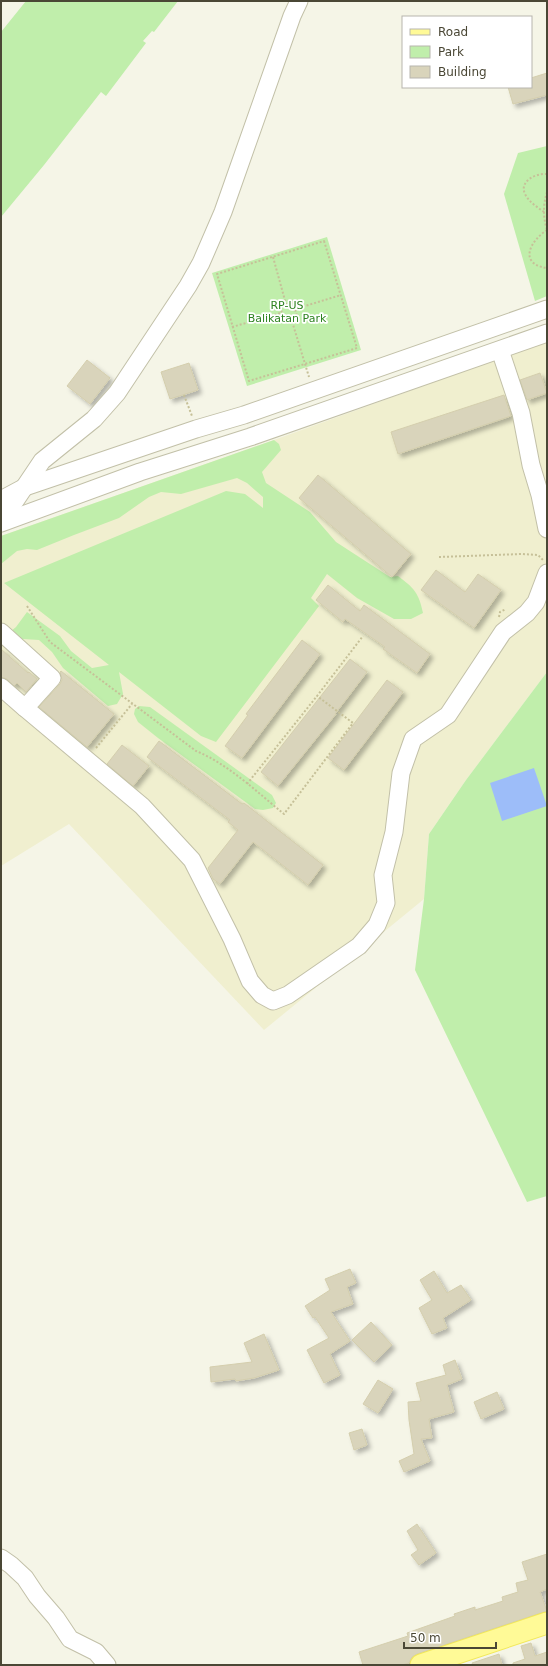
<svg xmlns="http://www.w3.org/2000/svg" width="548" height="1666" font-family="'DejaVu Sans',sans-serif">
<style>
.education{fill:#f0efcf}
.green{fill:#c0eeab}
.water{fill:#9dbdf9}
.building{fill:#d9d4bb;stroke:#d4cead;filter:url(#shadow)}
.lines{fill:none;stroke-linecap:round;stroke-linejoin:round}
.minor-casing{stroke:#c2c0a8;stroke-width:19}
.major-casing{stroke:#f2e859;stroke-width:23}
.path{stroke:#c6c098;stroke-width:2;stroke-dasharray:2 2;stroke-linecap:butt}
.minor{stroke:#fff;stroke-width:17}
.major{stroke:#fffa97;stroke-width:21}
.labels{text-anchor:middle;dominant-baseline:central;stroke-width:3.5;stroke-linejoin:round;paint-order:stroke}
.park-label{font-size:11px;fill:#2e8321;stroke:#fff}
</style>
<defs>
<filter id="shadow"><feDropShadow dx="3.5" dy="3.5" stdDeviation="2" flood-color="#0004"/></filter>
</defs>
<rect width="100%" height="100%" fill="#f5f5e7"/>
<!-- education -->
<path class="education" d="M547 341V672L466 780 429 834 424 899 264 1030 69 824 1 866V536L274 440Z"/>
<!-- green -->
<g class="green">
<path d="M26 1H178L154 32 152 31 143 41 146 43 106 96 101 92 44 165 1 217V32Z"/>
<path d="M547 146V296L535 301 504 194 518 153Z"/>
<path d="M327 237 361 350 247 386 212 273Z"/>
<path d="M274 440 279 444 281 450 262 472 266 483 310 512 336 542 390 577 398 576C414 588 419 593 423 613L411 619H394L357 598 327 574 311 598 319 606 216 742 201 736 119 672 123 694 117 704 108 706 63 668 52 652 39 640 23 639 13 645 4 637 16 627 27 612 60 636 71 651 92 668 109 665 4 583 226 491 245 494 263 508V497L247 483 237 478 181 494 161 492 149 497 119 518 74 535 37 550 27 549 17 551 1 564V536Z"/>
<path d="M547 672V1196L527 1202 415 970 424 899 429 834 466 780Z"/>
<path d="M139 706 150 707 272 795 276 803 273 808 263 810 255 809 158 738 138 722 134 714 135 709Z"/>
</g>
<!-- water -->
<path class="water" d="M534 768 547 806 502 821 490 783Z"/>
<!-- building -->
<g class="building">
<path d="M547 73V95L513 104 508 87H531V78Z"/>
<path d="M87 360 110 378 90 404 67 386Z"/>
<path d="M189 363 198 390 170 399 161 372Z"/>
<path d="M540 373 547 393 527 400 520 380Z"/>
<path d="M504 395 511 416 398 454 391 432Z"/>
<path d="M318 475 411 554 392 577 299 498Z"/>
<path d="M436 570 465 592 478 574 501 590 474 628 421 590Z"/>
<path d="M328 585 360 611 364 605 430 654 417 673 383 649 385 647 345 619 343 622 316 600Z"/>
<path d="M302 640 320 654 242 758 225 746 248 715 246 714Z"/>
<path d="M1 649 28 673 29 672 37 679 26 692 17 683 14 686 7 679 1 677Z"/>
<path d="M350 659 367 672 335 714H336L278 786 261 772Z"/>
<path d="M61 671 114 714 87 747 39 707 60 684 62 680 60 672Z"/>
<path d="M387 680 403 692 344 770 328 758Z"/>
<path d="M159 741 242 804 244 803 323 865 308 885 253 842 220 884 213 879 208 868 238 830 228 822 230 820 147 757Z"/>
<path d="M122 745 149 766 133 786 107 764Z"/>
<path d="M350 1269 356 1283 347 1287 353 1304 331 1312 350 1341 330 1354 340 1375 324 1383 307 1350 329 1338 315 1317 313 1318 305 1306 330 1290 325 1279Z"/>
<path d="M434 1271 447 1293 461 1285 471 1300 443 1318 447 1328 432 1334 419 1308 432 1300 420 1280Z"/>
<path d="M371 1322 392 1345 374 1362 352 1340Z"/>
<path d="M264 1334 279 1370 254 1378 236 1381 235 1379 211 1382 210 1367 252 1362 244 1343Z"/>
<path d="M455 1360 462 1379 447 1385 454 1412 429 1419 432 1438 421 1439 430 1461 404 1472 399 1461 414 1454 409 1420 408 1402 421 1401 416 1383 446 1375 443 1365Z"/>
<path d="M378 1380 393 1389 378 1413 363 1404Z"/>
<path d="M497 1392 504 1409 481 1419 474 1402Z"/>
<path d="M362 1429 367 1445 354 1450 349 1433Z"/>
<path d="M417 1524 436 1553 419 1565 411 1555 418 1550 407 1531Z"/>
<path d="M547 1554V1589L540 1592 547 1611 417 1654 412 1657 409 1663 402 1665H363L359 1652 408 1636 407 1633 455 1616 454 1614 475 1607V1610L503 1601 502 1597 518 1592 516 1583 528 1580 522 1562Z"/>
<path d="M531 1643 535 1656 547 1652V1665H513V1663L525 1659 521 1646Z"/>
<path d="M499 1654 502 1665H473L472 1663Z"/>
</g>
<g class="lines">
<defs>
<g id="minor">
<path d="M500 350 521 413 531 465 540 495 547 529"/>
<path d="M1 500 25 487 196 429 244 415 547 309"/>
<path d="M1 522 42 461 94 419 117 393 188 286 201 263 223 212 292 16 299 1"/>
<path d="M1 523 140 472 250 437 547 333"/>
<path d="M1 632 52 678 25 708 1 687"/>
<path d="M25 708 142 806 192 860 232 939 250 981 262 995 273 1001 288 995 359 946 377 925 386 903 383 875 394 832 401 773 413 739 448 715 503 632 527 613 536 602 547 573"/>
<path d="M1 1558 11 1565 25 1578 37 1596 56 1618 70 1639 96 1652 107 1665"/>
</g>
<path id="major" d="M421 1665 547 1623"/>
</defs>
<!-- minor casing -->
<use href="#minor" class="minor-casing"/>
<!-- major casing -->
<use href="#major" class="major-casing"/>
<!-- path -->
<g class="path">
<path d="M547 192C543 205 543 217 547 230"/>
<path d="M544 212C537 207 529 202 525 194 519 181 536 173 547 174"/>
<path d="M547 230C530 241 518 264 547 268"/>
<path d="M324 241 357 348 249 381 217 274Z"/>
<path d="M273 257 286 304"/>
<path d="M293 302 297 316 284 320 280 306Z"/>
<path d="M295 309 341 295"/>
<path d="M291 318 309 377"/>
<path d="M232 327 281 313"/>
<path d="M184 395 192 416"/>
<path d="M439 557 522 554 538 555 543 560"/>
<path d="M27 606 50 642 196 751C228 764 257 792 284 814L353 723 317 696"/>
<path d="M499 617 500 612 506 609"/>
<path d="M96 748 132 704"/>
<path d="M247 784 317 696 363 636"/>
</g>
<!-- minor -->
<use href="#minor" class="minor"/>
<!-- major -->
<use href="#major" class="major"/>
</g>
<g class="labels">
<!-- park labels -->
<g class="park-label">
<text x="287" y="305">RP-US<tspan x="287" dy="13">Balikatan Park</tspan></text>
</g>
</g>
<!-- border -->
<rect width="548" height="1666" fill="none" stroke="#4a4735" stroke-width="4"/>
<!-- legend -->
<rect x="402" y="16" width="130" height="72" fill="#ffffff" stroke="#b7b5ae"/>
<rect x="410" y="29" width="20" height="6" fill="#fffa97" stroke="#b7b5ae"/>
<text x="438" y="36" font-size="12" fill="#4a4735">Road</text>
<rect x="410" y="46" width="20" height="12" fill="#c0eeab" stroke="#b7b5ae"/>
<text x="438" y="56" font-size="12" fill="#4a4735">Park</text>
<rect x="410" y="66" width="20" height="12" fill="#d9d4bb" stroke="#b7b5ae"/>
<text x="438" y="76" font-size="12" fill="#4a4735">Building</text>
<!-- scale -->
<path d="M404 1642v6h92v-6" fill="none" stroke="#4a4735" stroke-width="2"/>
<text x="410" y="1642" font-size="12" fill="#4a4735" stroke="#ffffff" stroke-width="3" paint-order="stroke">50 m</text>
</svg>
